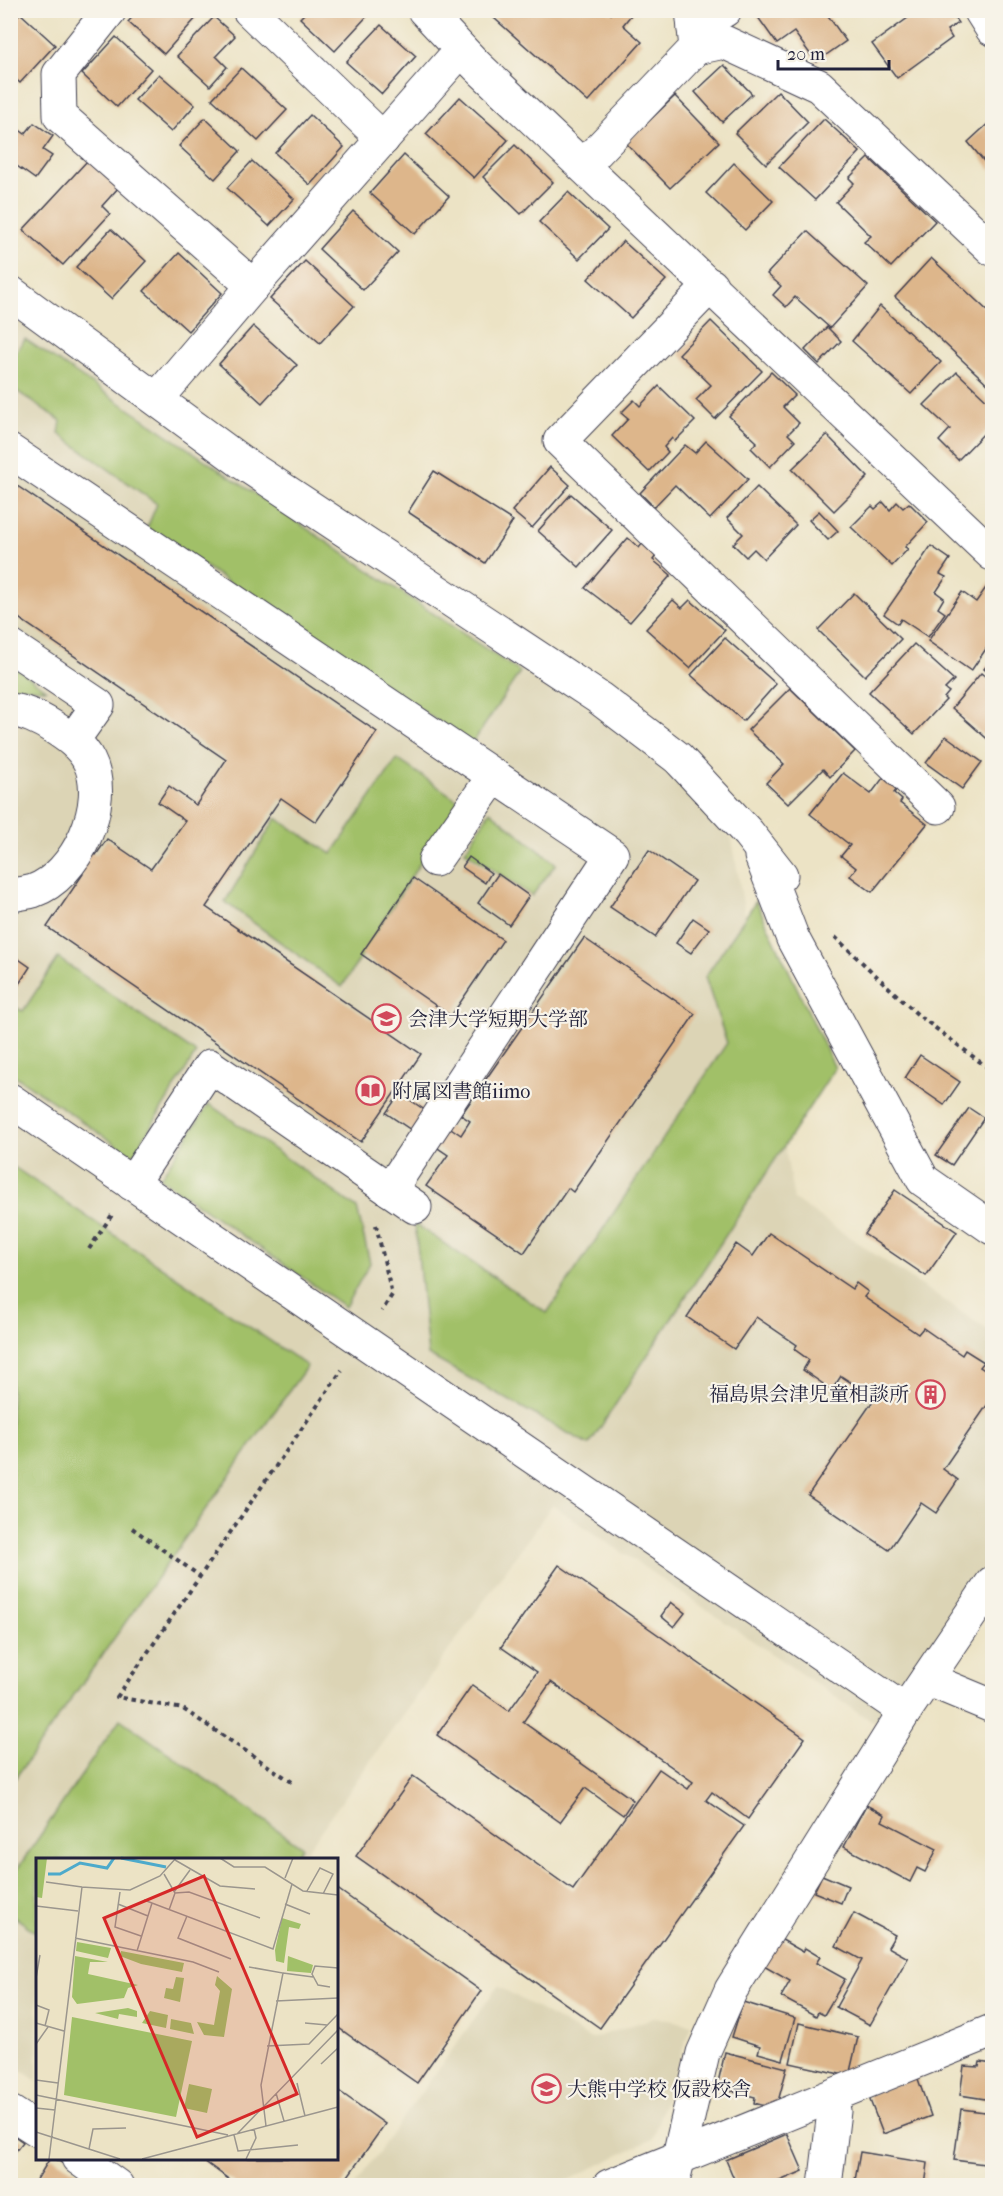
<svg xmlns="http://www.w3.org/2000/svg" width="1003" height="2196" font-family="'IM FELL French Canon','Noto Serif JP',serif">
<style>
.built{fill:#dcd4b5}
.green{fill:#a1c068;stroke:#627152;stroke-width:1.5}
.building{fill:#ddb68b}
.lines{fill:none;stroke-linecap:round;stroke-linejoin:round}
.minor-casing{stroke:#403f50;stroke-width:35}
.path{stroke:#403f50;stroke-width:4;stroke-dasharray:4.5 4.5;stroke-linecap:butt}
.minor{stroke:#fff;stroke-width:33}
.labels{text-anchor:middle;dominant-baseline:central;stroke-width:4.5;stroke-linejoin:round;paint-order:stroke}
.poi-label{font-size:20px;fill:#22223b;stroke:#f7f3e8;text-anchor:start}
.inset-river{fill:none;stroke:#4daacb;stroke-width:3}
.inset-road{fill:none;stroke:#9b968e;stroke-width:1.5}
.view{fill:#d62828;fill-opacity:0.15;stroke:#d62828;stroke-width:3}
.inset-edge{fill:none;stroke:#22223b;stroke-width:3}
</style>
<rect width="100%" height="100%" fill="#f7f3e8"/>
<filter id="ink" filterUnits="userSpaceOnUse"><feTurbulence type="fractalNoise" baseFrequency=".0167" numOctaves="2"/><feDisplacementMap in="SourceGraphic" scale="12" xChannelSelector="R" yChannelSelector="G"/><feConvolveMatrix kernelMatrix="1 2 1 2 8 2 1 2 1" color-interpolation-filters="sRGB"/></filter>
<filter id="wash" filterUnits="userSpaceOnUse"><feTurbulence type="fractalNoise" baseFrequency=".008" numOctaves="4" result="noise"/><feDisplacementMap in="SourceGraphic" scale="24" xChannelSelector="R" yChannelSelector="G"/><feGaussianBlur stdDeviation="1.35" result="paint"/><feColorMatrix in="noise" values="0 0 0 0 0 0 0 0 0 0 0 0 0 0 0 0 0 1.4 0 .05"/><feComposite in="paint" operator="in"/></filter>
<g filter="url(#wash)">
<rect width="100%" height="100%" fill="#ece3c5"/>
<!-- built -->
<g class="built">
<path d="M10 305 561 686 660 767 732 839 794 1200 992 1333V1566L880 1727 552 1505 300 1860H38L37 2081 10 2063Z"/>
<path d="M498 1986 591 2039 656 2017 691 2025 652 2139 558 2185H355Z"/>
</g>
<!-- green -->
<g class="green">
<path d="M25 339 520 672 472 744 147 528 157 504 59 434 61 421 11 387 10 361Z"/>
<path d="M11 664 45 689 11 687Z"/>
<path d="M397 759 459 801 342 987 225 902 276 818 332 854Z"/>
<path d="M490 811 556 864 532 896 465 851Z"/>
<path d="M756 901 835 1068 589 1445 428 1355 415 1224 547 1313 727 1043 705 977Z"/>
<path d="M58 958 196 1053 133 1156 11 1073 10 1005 23 1011Z"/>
<path d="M209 1104 357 1208 370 1263 345 1307 160 1178Z"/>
<path d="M11 1165 307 1366 11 1784Z"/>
<path d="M120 1719 302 1847 293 1860H38L37 1933 11 1914V1878Z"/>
</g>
<g id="blocks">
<!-- building -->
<g class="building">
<path d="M139 10H192L198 16 164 54 128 22Z"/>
<path d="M308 10H367L370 13 335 51 300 18Z"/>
<path d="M485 10H607L611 14 614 10H635L623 25 642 42 588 102Z"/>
<path d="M760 10H824L846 41 816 62 794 32 777 44 755 13Z"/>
<path d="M919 10H949L958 23 947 30 952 38 897 78 872 44Z"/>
<path d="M20 13 55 45 20 83 10 74V24Z"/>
<path d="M214 17 235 36 216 56 227 67 210 86 177 56Z"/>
<path d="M381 25 416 56 382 94 346 62Z"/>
<path d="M116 37 151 69 117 107 82 74Z"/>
<path d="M724 65 752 94 722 122 695 92Z"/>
<path d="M241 68 287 110 258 141 212 99Z"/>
<path d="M159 74 195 105 171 132 135 100Z"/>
<path d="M778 91 808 122 766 164 735 133Z"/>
<path d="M675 96 719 142 670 188 626 143Z"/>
<path d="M460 97 508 140 474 178 426 134Z"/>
<path d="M310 115 344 147 310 185 275 153Z"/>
<path d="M205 118 240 151 215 179 179 146Z"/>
<path d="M824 119 860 152 815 200 779 167Z"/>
<path d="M992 120V171L968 142Z"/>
<path d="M10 123 25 134 34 123 53 136 43 150 52 156 35 179 14 164 10 169Z"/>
<path d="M515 145 553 182 521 214 483 177Z"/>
<path d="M404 155 449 196 415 234 370 193Z"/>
<path d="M869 158 935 221 891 267 864 242 871 236 836 202 854 183 849 178Z"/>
<path d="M88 160 119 187 102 206 110 214 63 265 23 230Z"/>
<path d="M252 161 294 199 269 226 227 188Z"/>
<path d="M734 163 773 201 745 230 706 193Z"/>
<path d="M568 192 608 229 579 259 539 222Z"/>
<path d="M353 211 398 252 363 290 319 249Z"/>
<path d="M111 229 146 261 111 299 76 267Z"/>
<path d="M807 231 868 286 830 328 795 297 786 307 773 295 781 286 767 274Z"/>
<path d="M623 241 666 280 631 318 588 279Z"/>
<path d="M179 253 222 293 188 331 144 291Z"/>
<path d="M931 258 992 315V388L895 297Z"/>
<path d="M305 261 354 306 320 343 270 299Z"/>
<path d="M880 306 941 362 911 394 852 341Z"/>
<path d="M711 321 762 371 715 419 696 400 711 385 679 354Z"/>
<path d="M253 326 297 365 262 403 219 364Z"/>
<path d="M827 327 841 341 819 364 805 350Z"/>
<path d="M771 372 795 395 783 407 799 423 788 434 795 441 770 467 751 448 757 442 729 416Z"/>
<path d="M957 372 992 405V425L958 460 939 441 950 429 924 405Z"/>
<path d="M659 386 695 421 675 441 672 438 664 447 668 452 649 472 612 436 628 419 621 413 634 400 640 406Z"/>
<path d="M827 435 868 477 834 511 792 469Z"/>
<path d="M706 441 748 479 710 519 675 485 654 507 640 493 685 445 695 453Z"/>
<path d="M550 467 570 485 532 528 512 511Z"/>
<path d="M434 471 513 521 485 563 408 512Z"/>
<path d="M10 481 377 732 316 822 281 798 206 907 421 1054 361 1142 47 927 83 874 59 858 73 839 96 855 107 839 151 869 185 821 158 802 169 786 196 805 226 760 10 612Z"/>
<path d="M757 487 796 525 764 559 754 549 746 557 733 544 743 534 727 518Z"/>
<path d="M571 494 612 530 579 567 538 531Z"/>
<path d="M883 502 890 510 897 502 903 508 909 503 928 522 905 547 908 549 892 566 851 527 872 506 875 509Z"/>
<path d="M819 511 838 531 828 540 809 520Z"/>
<path d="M628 538 639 548 642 544 656 556 653 560 671 575 630 622 585 588Z"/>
<path d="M931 546 950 559 940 574 946 577 936 592 944 598 938 608 945 613 928 637 901 619 898 624 884 614Z"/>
<path d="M990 582 992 640 971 671 928 641 962 592 976 602Z"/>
<path d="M854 593 901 639 865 676 818 630Z"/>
<path d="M673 600 682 608 690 600 725 630 690 668 646 629Z"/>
<path d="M725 638 776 684 743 721 691 675Z"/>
<path d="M914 644 954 680 945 689 949 692 944 698 946 700 914 734 869 692Z"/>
<path d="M992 660V676L984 669Z"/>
<path d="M981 673 992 682V743L952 708Z"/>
<path d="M790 688 855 751 830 777 823 769 788 804 766 783 784 764 748 730Z"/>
<path d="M946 736 982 762 962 789 926 763Z"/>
<path d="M843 773 871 794 883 778 897 789 894 793 902 800 900 803 927 824 872 892 850 876 856 868 841 856 850 845 810 814Z"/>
<path d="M649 850 694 881 655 937 610 907Z"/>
<path d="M469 857 491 873 485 883 462 867Z"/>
<path d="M498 874 529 896 509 925 478 903Z"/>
<path d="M413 878 503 940 451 1016 361 954Z"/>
<path d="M693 918 709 929 691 953 676 943Z"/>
<path d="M584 938 695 1014 573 1192 568 1188 524 1253 426 1186 448 1155 386 1113 400 1093 461 1135 470 1121 461 1115Z"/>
<path d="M10 953 30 967 17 987 10 983Z"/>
<path d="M920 1055 960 1082 944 1105 905 1078Z"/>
<path d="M969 1108 984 1118 952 1165 936 1155Z"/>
<path d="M895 1190 957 1232 926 1276 864 1234Z"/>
<path d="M769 1233 852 1289 856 1283 868 1292 864 1297 918 1334 923 1328 962 1355 965 1350 984 1362 980 1367 992 1375V1398L943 1469 958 1480 936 1513 921 1503 889 1550 808 1495 875 1398 841 1376 832 1390 803 1370 809 1360 794 1349 797 1345 756 1317 734 1349 687 1317 736 1244 753 1256Z"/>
<path d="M559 1565 805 1738 748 1819 712 1792 706 1800 744 1826 600 2028 356 1856 413 1776 573 1890 659 1769 688 1789 693 1782 551 1682 523 1722 633 1800 623 1815 585 1788 560 1822 437 1735 472 1685 509 1711 537 1672 501 1647Z"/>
<path d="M671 1602 685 1613 674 1627 661 1616Z"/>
<path d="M866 1805 885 1815 882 1821 937 1849 925 1872 917 1868 910 1882 844 1847Z"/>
<path d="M822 1875 848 1886 841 1903 814 1892Z"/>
<path d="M336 1888 481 1991 417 2083 336 2026Z"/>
<path d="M854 1913 895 1935 888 1947 908 1958 870 2025 836 2007 862 1960 836 1946Z"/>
<path d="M777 1937 803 1952 805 1948 820 1957 816 1963 845 1979 824 2015 818 2012 816 2016 781 1997 790 1981 762 1965Z"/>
<path d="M743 2002 795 2018 783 2060 758 2053 760 2046 732 2037Z"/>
<path d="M799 2023 858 2037 849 2076 790 2063Z"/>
<path d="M725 2052 787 2068 776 2109 754 2103 755 2097 717 2087Z"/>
<path d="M980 2062 992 2064V2100L960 2095 964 2066 979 2067Z"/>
<path d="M917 2076 931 2116 883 2134 868 2095Z"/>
<path d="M336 2089 385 2124 341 2186H238L200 2158H336Z"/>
<path d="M961 2109 992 2113V2165L954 2160Z"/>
<path d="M10 2133 23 2142 10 2158Z"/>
<path d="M787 2134 803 2171 768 2186H737L726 2160Z"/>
<path d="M860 2152 928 2163 925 2186H854Z"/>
<path d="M50 2158H54L95 2184 33 2186Z"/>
</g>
</g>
</g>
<g filter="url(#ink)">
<use href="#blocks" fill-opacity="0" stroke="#403f50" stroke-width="1.5"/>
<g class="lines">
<defs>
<g id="minor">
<path d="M110 10 59 74 60 116 253 286"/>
<path d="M249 10 383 139"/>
<path d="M424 10 476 65 992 554"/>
<path d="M980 10 992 29"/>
<path d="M694 29 725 10"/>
<path d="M696 48 724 42 819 86 992 249"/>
<path d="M583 166 696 48 692 10"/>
<path d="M711 285 560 441 938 807"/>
<path d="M10 292 243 463 599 698 678 758 748 833 781 875"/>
<path d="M157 399 253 286 461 50"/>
<path d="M10 451 612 855 390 1190"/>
<path d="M10 646 98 705 73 740"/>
<path d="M10 710C24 711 42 720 53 727 67 736 81 745 89 761 110 802 77 876 33 891 26 893 18 894 10 895"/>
<path d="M761 856 793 939 923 1180 992 1228"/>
<path d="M435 860 494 776"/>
<path d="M10 1100 905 1711"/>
<path d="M132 1184 210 1066 415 1207"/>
<path d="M927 1679 992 1706"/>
<path d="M10 2112 38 2130"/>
<path d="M78 2158 117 2186"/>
<path d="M609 2186 992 2031"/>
<path d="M672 2186 703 2053 731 1990 905 1711 992 1583"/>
<path d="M825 2186 834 2111"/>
</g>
</defs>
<!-- minor casing -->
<use href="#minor" class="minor-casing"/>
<!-- path -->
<g class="path">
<path d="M835 937 917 1014 992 1071"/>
<path d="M376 1225 392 1295 382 1311"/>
<path d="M89 1249 114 1212"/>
<path d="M132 1528 200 1576"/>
<path d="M292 1782 183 1709 117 1697 342 1370"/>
</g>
<!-- minor -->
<use href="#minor" class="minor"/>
</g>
</g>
<!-- icons -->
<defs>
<symbol id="university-ring" viewBox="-11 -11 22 22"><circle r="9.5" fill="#f7f3e8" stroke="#d1495b" stroke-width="1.5"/><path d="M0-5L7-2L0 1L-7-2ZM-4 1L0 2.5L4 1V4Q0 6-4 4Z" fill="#d1495b"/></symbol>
<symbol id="library-ring" viewBox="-11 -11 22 22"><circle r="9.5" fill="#f7f3e8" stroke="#d1495b" stroke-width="1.5"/><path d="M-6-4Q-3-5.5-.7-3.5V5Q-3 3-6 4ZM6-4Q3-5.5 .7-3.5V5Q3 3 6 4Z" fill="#d1495b"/></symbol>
<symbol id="building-ring" viewBox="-11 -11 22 22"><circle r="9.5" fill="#f7f3e8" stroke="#d1495b" stroke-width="1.5"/><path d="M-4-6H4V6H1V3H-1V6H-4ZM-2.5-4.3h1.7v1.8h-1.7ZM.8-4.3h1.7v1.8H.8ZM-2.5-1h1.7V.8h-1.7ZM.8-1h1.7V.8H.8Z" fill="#d1495b"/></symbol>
<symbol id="school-ring" viewBox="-11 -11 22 22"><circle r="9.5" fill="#f7f3e8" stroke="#d1495b" stroke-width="1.5"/><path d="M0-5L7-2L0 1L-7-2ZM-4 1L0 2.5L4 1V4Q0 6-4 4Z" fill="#d1495b"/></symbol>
</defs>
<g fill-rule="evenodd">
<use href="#university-ring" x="370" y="1002" width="33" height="33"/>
<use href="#library-ring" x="354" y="1074" width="33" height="33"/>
<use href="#building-ring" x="914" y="1378" width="33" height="33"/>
<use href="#school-ring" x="530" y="2072" width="33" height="33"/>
</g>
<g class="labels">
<!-- poi labels -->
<g class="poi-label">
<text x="408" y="1019">会津大学短期大学部</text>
<text x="392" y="1091">附属図書館iimo</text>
<text x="909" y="1394" text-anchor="end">福島県会津児童相談所</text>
<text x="567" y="2089">大熊中学校 仮設校舎</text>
</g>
</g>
<!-- overview -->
<g transform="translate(36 1858)">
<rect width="302" height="302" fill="#ece3c5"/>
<path d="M0 0H11L6 40 0 39ZM246 60 265 66 263 71 253 69 248 105 240 103 239 92ZM41 84 75 90 72 100 40 93ZM85 93 148 105 146 114 105 106 84 98ZM39 98 72 104H54L52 116 102 127 92 130 88 140 41 146 36 139ZM252 98 277 107 275 115 251 113ZM181 118 196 131 188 179 168 177 161 164 178 167 184 133 179 127ZM140 119 148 120 144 144 128 140 130 130 137 131ZM92 150 101 153V159L83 156 82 161 59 155ZM114 153 132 157 130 170 106 165ZM36 159 156 183 140 259 28 237ZM135 161 155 165 158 176 134 171ZM153 226 176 231 171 255 148 250Z" fill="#a1c068"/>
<path class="inset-river" d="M85 0 130 9M12 16H24L44 5 71 10 78 0"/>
<path class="inset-road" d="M184 0 198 9H229L267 33 302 37M139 2 184 28 219 31M128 16 139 35 133 52M249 20 257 0M10 24 46 29M271 33 284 10 297 16 287 36M84 34 79 69 105 78M138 34 154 12M139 35 153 34 224 60M108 42 237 91 256 26M82 46 112 58M249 46 274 56M0 48 42 53M151 58 142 80 195 101M39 80 157 104 183 114M101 93 116 45M213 109 247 115 225 227 230 268M247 115 277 119M0 120 4 97M294 129 282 127 276 116 279 108 302 110M240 143 302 140M0 147 13 152 9 168M0 165 28 173M269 165 291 167M0 186 12 169M231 188 273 186 302 156M285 206 302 190M0 222 22 225M261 225 269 258M240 235 248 263M0 237 192 277M0 250 19 252M0 274 84 301M201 276 302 172M198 277 202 293 262 287M53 291 57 271 90 270M13 301 46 29 94 32 124 18 140 0M106 301 302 249M210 301 220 280 218 271"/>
<path class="view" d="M168 18 261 236 161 279 68 60Z"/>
<rect width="302" height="302" class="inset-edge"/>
</g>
<!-- margin -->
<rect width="1003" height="2196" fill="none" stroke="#f7f3e8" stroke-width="36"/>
<!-- scale -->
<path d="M778 60v9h111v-9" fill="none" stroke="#22223b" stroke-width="3"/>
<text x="787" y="60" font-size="18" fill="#22223b" stroke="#f7f3e8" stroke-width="4.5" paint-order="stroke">20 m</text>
</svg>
